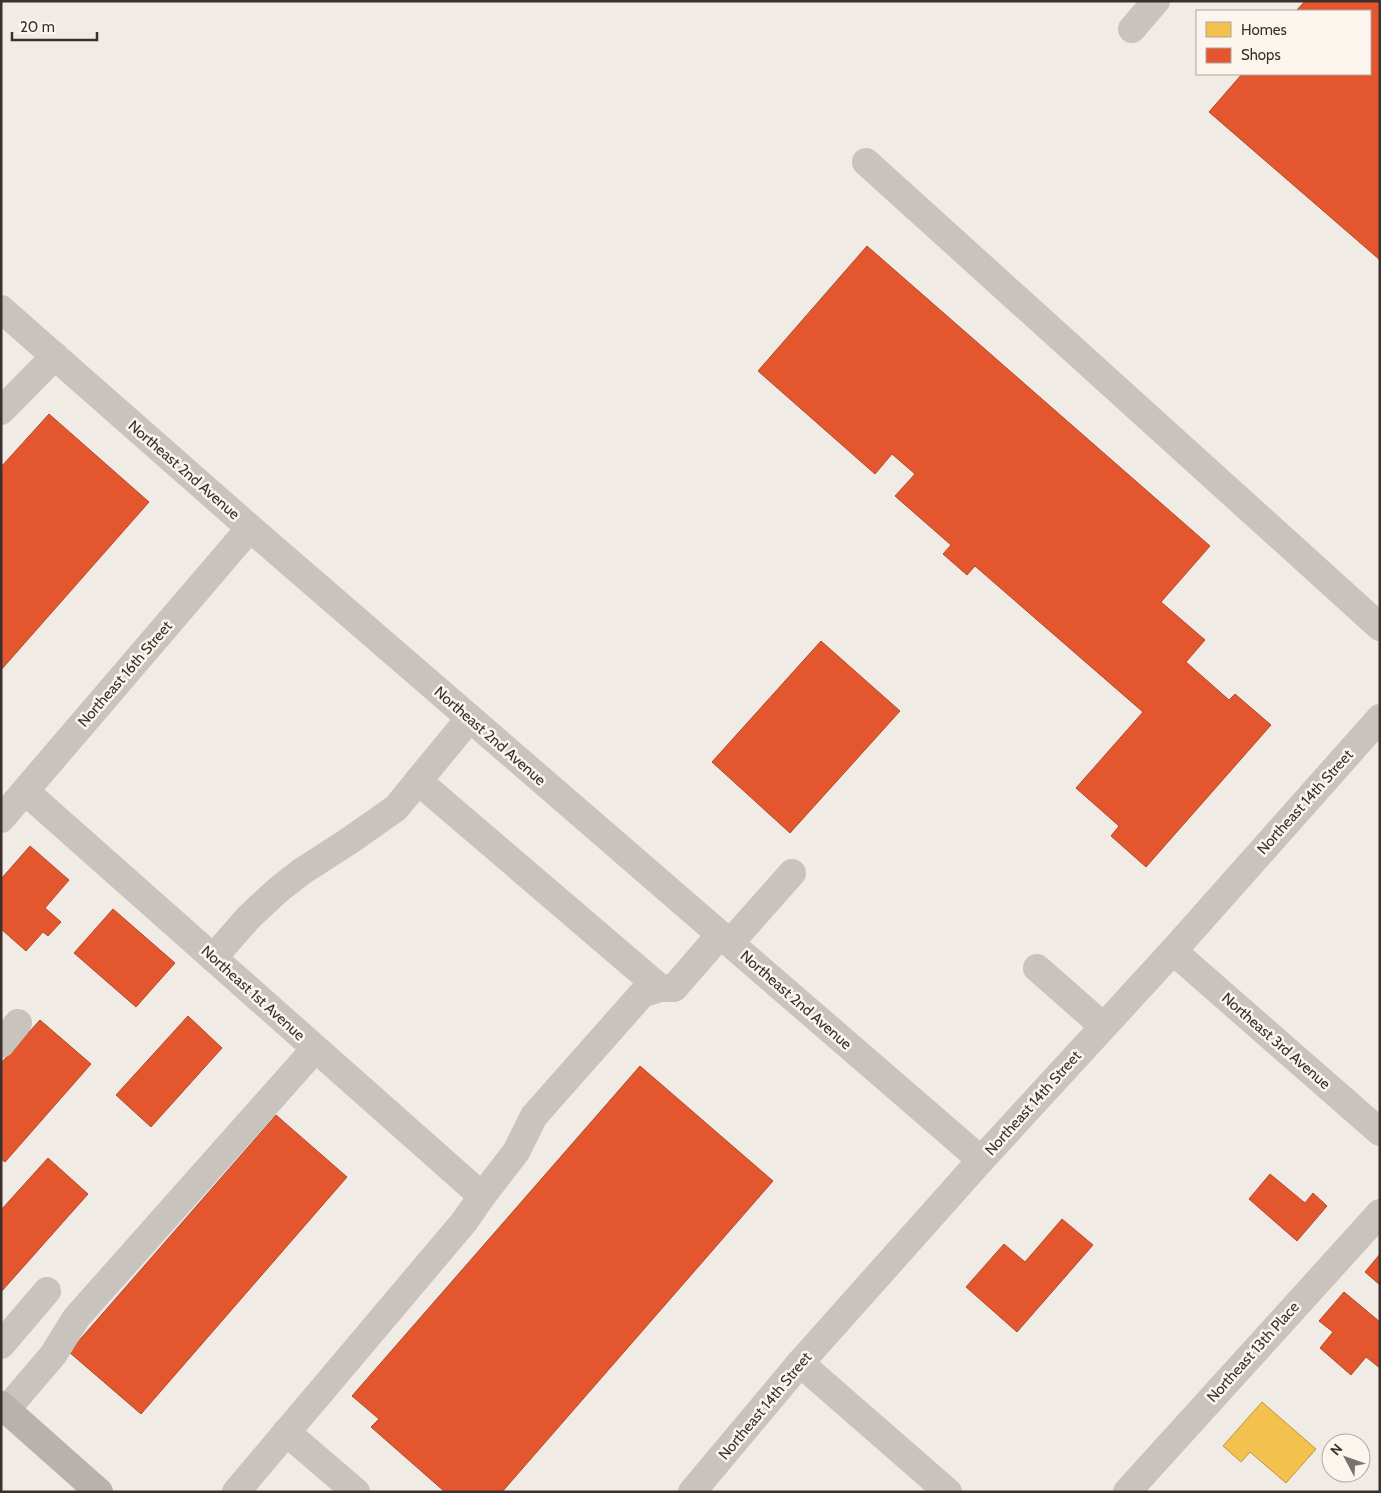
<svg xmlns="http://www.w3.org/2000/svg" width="1381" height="1493" font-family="Cabin,sans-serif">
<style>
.homes{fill:#f2c14e;stroke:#bb9644}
.shops{fill:#e4572e;stroke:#b14b2d}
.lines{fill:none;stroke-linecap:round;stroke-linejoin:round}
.minor{stroke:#c9c3be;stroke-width:28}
.major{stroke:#b8b1ad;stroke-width:28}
.labels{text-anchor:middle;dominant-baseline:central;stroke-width:5;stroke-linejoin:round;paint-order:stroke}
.street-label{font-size:15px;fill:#3b302b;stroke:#fbf5ee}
</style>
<rect width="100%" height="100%" fill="#f0ebe5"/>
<!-- homes -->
<path class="homes" d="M1262 1402 1316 1449 1286 1483 1250 1452 1241 1462 1223 1446Z"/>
<!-- shops -->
<g class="shops">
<path d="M1305 1H1380V260L1209 112 1242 74H1370V11H1296Z"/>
<path d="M867 246 1210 546 1161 602 1205 640 1186 662 1229 700 1235 694 1271 725 1146 867 1111 836 1119 826 1076 788 1143 712 975 566 967 575 943 554 951 545 895 496 915 474 892 454 875 474 758 371Z"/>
<path d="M49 414 149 502 1 670V467Z"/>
<path d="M821 641 900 711 790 833 712 762Z"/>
<path d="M30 846 69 880 45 908 61 922 48 936 43 932 26 951 1 929V879Z"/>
<path d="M113 909 175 963 136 1007 74 953Z"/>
<path d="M188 1016 222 1048 151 1127 116 1095Z"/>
<path d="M40 1020 91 1064 5 1162 1 1159V1063Z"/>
<path d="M640 1066 773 1181 502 1492H445L371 1427 379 1419 352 1396Z"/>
<path d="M276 1115 347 1177 141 1414 69 1352Z"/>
<path d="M48 1158 88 1194 1 1292V1210Z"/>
<path d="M1270 1174 1305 1203 1313 1193 1327 1206 1297 1241 1249 1199Z"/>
<path d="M1062 1219 1093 1245 1017 1332 966 1287 1004 1244 1025 1262Z"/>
<path d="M1380 1254V1285L1365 1272Z"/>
<path d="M1344 1292 1380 1322V1368L1366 1357 1351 1375 1320 1348 1333 1332 1319 1321Z"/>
</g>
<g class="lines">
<!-- minor -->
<g class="minor">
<path d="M1132 29 1156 1"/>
<path d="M866 162 1380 627"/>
<path d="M1 309 250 528 981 1160"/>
<path d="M1 411 55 356"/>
<path d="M470 718 418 781 660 988"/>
<path d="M25 791 482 1196"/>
<path d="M1 819 250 528"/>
<path d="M730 943 792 873"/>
<path d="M1173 951 1380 1132"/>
<path d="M213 958 249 917 278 890 301 872 349 841 396 808 418 781"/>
<path d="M1037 968 1103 1026"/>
<path d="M1 1044 18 1023"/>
<path d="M1 1345 47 1291"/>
<path d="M800 1363 948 1492"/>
<path d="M6 1410 53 1355 76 1318 315 1049"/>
<path d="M286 1432 356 1492"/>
<path d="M236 1492 464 1222 482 1196 516 1152 534 1116 642 994 660 988H674L720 935"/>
<path d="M692 1492 800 1363 981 1160 1173 951 1380 718"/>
<path d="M1127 1492 1380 1213"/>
</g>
<!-- major -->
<path class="major" d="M1 1405 99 1492"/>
</g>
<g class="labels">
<!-- street labels -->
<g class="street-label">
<text transform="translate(184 470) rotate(41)">Northeast 2nd Avenue</text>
<text transform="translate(125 674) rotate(-49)">Northeast 16th Street</text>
<text transform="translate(490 736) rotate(41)">Northeast 2nd Avenue</text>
<text transform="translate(1305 802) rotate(-48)">Northeast 14th Street</text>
<text transform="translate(253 993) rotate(42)">Northeast 1st Avenue</text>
<text transform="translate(796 1000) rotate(41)">Northeast 2nd Avenue</text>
<text transform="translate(1276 1041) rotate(41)">Northeast 3rd Avenue</text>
<text transform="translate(1033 1103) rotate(-48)">Northeast 14th Street</text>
<text transform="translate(1253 1352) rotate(-48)">Northeast 13th Place</text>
<text transform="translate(765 1406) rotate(-50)">Northeast 14th Street</text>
</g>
</g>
<!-- border -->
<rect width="1381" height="1493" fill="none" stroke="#3b302b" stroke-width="5"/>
<!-- legend -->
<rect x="1196" y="10" width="175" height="65" fill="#fbf5ee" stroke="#aea6a0"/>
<rect x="1206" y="22" width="25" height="15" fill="#f2c14e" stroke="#aea6a0"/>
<text x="1241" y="35" font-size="15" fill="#3b302b">Homes</text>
<rect x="1206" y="48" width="25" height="15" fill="#e4572e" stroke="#aea6a0"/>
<text x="1241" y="60" font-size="15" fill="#3b302b">Shops</text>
<!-- north arrow -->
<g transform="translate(1346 1458) rotate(311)"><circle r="24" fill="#fbf5ee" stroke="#aea6a0"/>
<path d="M0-4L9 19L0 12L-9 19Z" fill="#7a716c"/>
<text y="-8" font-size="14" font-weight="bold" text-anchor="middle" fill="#3b302b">N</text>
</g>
<!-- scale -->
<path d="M12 32v8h85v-8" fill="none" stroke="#3b302b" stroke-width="2.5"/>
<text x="20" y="32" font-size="15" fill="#3b302b" stroke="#fbf5ee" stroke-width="4" paint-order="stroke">20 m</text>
</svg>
